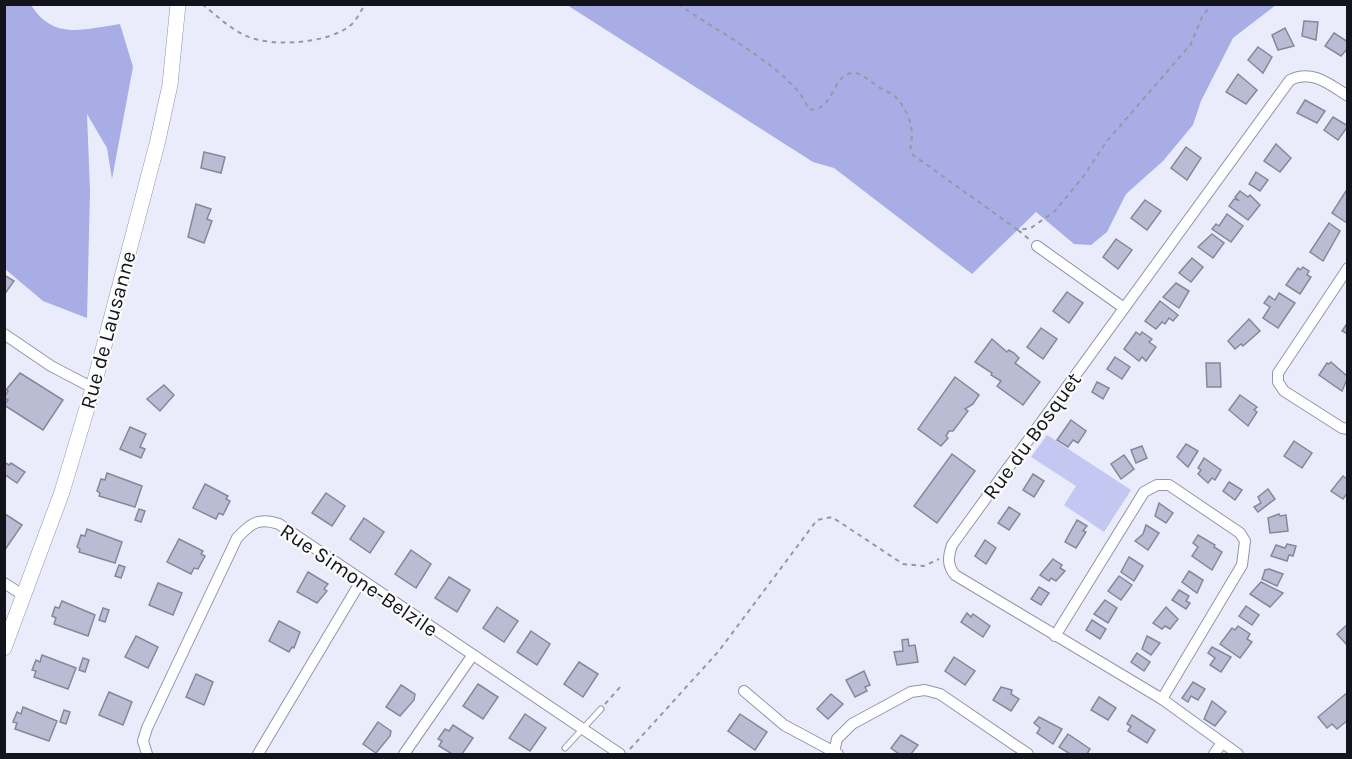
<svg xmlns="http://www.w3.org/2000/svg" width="1352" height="759" font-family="Karla,sans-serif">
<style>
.green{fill:#c3c7f1}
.forest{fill:#a8ade6}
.building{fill:#b9bcd3;stroke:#85889d;stroke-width:1.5}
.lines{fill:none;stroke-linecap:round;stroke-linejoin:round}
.lane-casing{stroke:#9295ab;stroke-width:7}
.street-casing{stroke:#9295ab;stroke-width:12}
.secondary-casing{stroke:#9295ab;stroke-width:16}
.path{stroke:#9798a4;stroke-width:2;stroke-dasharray:4.5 4.5;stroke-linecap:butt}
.lane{stroke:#fff;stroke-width:5}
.street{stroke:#fff;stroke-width:10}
.secondary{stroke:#fff;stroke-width:15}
.labels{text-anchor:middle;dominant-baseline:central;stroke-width:4.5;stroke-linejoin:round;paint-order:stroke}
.street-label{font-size:21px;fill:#12131b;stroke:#fbfbfb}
</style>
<rect width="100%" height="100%" fill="#ebecfb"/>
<!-- green -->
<path class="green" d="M1047 435 1131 490 1104 532 1064 505 1076 486 1031 457Z"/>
<!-- forest -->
<g class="forest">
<path d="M4 5H31C54 41 83 29 120 24L133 67 112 179 107 148 87 114 90 191 87 318 43 301 5 269Z"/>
<path d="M567 5 1276 4V5L1233 38 1201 101 1193 125 1163 161 1126 194 1107 232 1091 245 1074 244 1036 212 972 274 834 168 813 162Z"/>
</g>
<!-- building -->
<g class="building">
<path d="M1304 21 1318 22 1316 40 1302 36Z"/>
<path d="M1285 28 1294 46 1278 50 1272 35Z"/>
<path d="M1334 33 1348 42V48L1341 56 1325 46Z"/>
<path d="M1258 47 1272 57 1263 73 1248 60Z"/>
<path d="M1238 74 1257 90 1246 104 1226 92Z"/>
<path d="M1305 100 1325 111 1317 123 1297 113Z"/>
<path d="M1333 117 1348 126 1338 140 1324 130Z"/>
<path d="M1276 144 1291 158 1280 172 1264 161Z"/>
<path d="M1186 147 1201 158 1187 180 1171 168Z"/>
<path d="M204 152 225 157 221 173 201 168Z"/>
<path d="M1256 172 1268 180 1260 191 1249 184Z"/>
<path d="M1240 191 1248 197 1250 195 1260 205 1248 220 1229 206 1234 199 1238 200 1235 197Z"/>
<path d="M1346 191 1348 193 1347 223 1332 213Z"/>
<path d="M1145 200 1161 211 1147 230 1131 218Z"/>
<path d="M196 204 211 209 207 219 212 221 204 243 188 237Z"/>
<path d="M1227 214 1243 226 1231 242 1212 229 1216 224 1219 226Z"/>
<path d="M1329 223 1340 231 1323 261 1310 252Z"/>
<path d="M1212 234 1224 243 1213 258 1198 247Z"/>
<path d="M1116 239 1132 250 1118 269 1103 257Z"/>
<path d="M1192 258 1203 267 1191 282 1179 273Z"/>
<path d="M1303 267 1309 271 1307 275 1311 277 1300 294 1286 285 1298 268 1300 270Z"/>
<path d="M4 275 14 281 4 295Z"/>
<path d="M1176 283 1189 291 1179 308 1163 297Z"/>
<path d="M1067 292 1083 303 1069 323 1053 311Z"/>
<path d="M1279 293 1295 303 1278 328 1263 318 1270 307 1264 303 1269 296 1275 300Z"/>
<path d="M1160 301 1178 315 1173 321 1169 318 1165 324 1162 322 1156 329 1145 321Z"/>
<path d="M1249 319 1260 331 1243 346 1241 344 1235 349 1228 341Z"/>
<path d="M1348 322V334L1342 331Z"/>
<path d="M1041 328 1057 339 1043 359 1027 347Z"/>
<path d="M1136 332 1140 335 1142 332 1152 339 1149 342 1156 347 1146 361 1142 357 1139 361 1124 349Z"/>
<path d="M992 339 1007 352 1009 350 1014 353 1019 358 1015 363 1040 382 1023 405 997 386 1001 381 991 375 992 373 975 362Z"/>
<path d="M1115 357 1130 367 1122 379 1107 369Z"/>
<path d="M1331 362 1348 377 1342 391 1319 375 1327 363 1329 364Z"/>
<path d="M1206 363H1220L1221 387H1207Z"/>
<path d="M20 373 63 400 43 430 4 405 8 400 4 398 8 391 6 390Z"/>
<path d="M955 377 979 395 973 404 965 409 968 411 953 431H949L946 436 948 438 941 446 918 429Z"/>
<path d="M1097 382 1109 388 1103 399 1092 392Z"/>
<path d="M164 385 174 395 160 411 147 399Z"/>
<path d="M1240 395 1257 407 1254 410 1257 412 1248 426 1229 410Z"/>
<path d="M1071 420 1086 431 1078 443 1073 440 1068 447 1057 440Z"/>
<path d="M130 427 146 434 140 447 145 449 141 458 120 449Z"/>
<path d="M1294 441 1312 453 1302 468 1284 456Z"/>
<path d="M1186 444 1198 451 1188 467 1177 457Z"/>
<path d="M1142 446 1147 458 1136 463 1131 450Z"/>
<path d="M952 454 975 471 937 523 914 506Z"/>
<path d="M1124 455 1134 469 1121 479 1111 464Z"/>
<path d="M1204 458 1221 470 1215 480 1212 478 1208 483 1198 474 1201 470 1198 468Z"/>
<path d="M4 462 9 465 11 463 25 472 17 483 4 474Z"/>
<path d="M107 473 142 486 135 507 99 496 100 493 97 491 101 479 105 480Z"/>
<path d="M1033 474 1044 481 1034 497 1023 490Z"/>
<path d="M1343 476 1348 480V492L1343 499 1331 491Z"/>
<path d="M1229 482 1242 490 1235 500 1223 491Z"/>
<path d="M205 484 228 496 226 499 230 501 223 515 219 513 216 519 193 508Z"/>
<path d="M1268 489 1275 499 1258 512 1254 507 1261 503 1258 497Z"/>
<path d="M326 493 345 506 332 526 312 513Z"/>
<path d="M1159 503 1173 513 1166 523 1155 516Z"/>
<path d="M1009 507 1020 514 1009 530 998 523Z"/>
<path d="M139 509 145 511 141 522 135 520Z"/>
<path d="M5 514 22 525 4 551V515Z"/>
<path d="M1279 514 1280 516 1286 515 1288 531 1270 533 1268 518Z"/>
<path d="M364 518 384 532 370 553 350 539Z"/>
<path d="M1077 520 1087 526 1083 531 1086 532 1076 548 1065 542Z"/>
<path d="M1146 525 1159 533 1148 550 1135 541 1143 534Z"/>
<path d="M87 529 122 542 115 563 79 552 80 549 77 547 81 535 85 536Z"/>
<path d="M1198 535 1215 545 1214 547 1222 552 1212 570 1192 556 1198 547 1193 543Z"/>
<path d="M179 539 203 551 201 554 205 556 198 569 194 568 191 574 167 562Z"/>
<path d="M985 540 996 548 986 564 975 556Z"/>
<path d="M1287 544 1296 546 1293 556 1289 555 1287 561 1271 556 1276 545 1285 548Z"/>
<path d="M411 550 431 564 416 588 395 574Z"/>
<path d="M1129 557 1143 566 1134 581 1121 572Z"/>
<path d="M1053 559 1062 565 1060 568 1065 571 1056 581 1051 578 1049 581 1040 575Z"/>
<path d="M119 565 125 567 121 578 115 576Z"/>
<path d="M1269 569 1283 574 1277 586 1262 579 1265 570Z"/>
<path d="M1189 571 1203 580 1197 593 1182 582Z"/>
<path d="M308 572 328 584 324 589 327 591 317 603 297 592Z"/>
<path d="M1119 576 1132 585 1121 600 1108 591Z"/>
<path d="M449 577 470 590 457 612 435 598Z"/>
<path d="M1261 582 1283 593 1270 607 1250 594Z"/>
<path d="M158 583 182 593 173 615 149 605Z"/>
<path d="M1039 587 1049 593 1041 605 1031 599Z"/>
<path d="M1179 590 1189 596 1186 601 1190 603 1186 609 1172 600Z"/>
<path d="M1105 600 1117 608 1108 623 1094 614Z"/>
<path d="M62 601 95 615 88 636 54 624 56 618 52 616 55 607 59 608Z"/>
<path d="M1246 606 1259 615 1252 625 1239 616Z"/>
<path d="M497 607 518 621 504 642 483 628Z"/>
<path d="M1166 607 1178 619 1170 629 1165 626 1162 629 1153 623Z"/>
<path d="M103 608 109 610 105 622 99 620Z"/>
<path d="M967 613 971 617 973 614 990 626 983 637 961 622Z"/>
<path d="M1092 620 1106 629 1100 639 1086 630Z"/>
<path d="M279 621 300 632 294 648 292 647 289 652 269 641Z"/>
<path d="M1348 624V646L1337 634Z"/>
<path d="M1238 626 1250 634 1247 639 1252 642 1240 658 1220 644 1232 628 1235 630Z"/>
<path d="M531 631 550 644 537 665 517 652Z"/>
<path d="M136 636 158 647 148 668 125 657Z"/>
<path d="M1147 636 1160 643 1151 655 1142 649Z"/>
<path d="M908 639 909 646 915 645 918 662 897 665 894 652 903 651 902 640Z"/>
<path d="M1212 647 1231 657 1221 672 1210 665 1215 658 1208 653Z"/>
<path d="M1137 653 1150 662 1144 671 1131 662Z"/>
<path d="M42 655 76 668 68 689 34 677 36 671 32 670 36 660 40 662Z"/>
<path d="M954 657 975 671 965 685 945 671Z"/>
<path d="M83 658 89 660 85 672 79 670Z"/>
<path d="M579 662 598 674 583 697 564 684Z"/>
<path d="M864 671 870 685 865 687 867 691 855 697 846 680Z"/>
<path d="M196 674 213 682 204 705 186 697Z"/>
<path d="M1193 682 1205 689 1198 700 1191 696 1188 702 1182 698Z"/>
<path d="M478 684 498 697 483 719 463 706Z"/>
<path d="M401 685 415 694 414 700 400 716 386 707Z"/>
<path d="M1001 687 1012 690 1011 694 1019 699 1011 711 993 700Z"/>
<path d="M109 692 132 702 123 725 99 715Z"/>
<path d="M1348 692V720L1337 729 1332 724 1327 728 1318 717Z"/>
<path d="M831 694 843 704 828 719 817 709Z"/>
<path d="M1099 697 1116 708 1108 720 1091 710Z"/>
<path d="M1212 701 1226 712 1215 726 1204 719Z"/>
<path d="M23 707 57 721 49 741 15 729 17 723 13 722 17 712 21 714Z"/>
<path d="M64 710 70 712 66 724 60 722Z"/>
<path d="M525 714 546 728 530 751 509 738Z"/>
<path d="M740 714 767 732 755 750 728 731Z"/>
<path d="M1132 715 1155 730 1147 743 1128 731 1131 726 1127 724Z"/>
<path d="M1039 717 1062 729 1053 744 1037 733 1040 728 1034 723Z"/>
<path d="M378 722 391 731 390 736 376 753 363 744Z"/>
<path d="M453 725 473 738 462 754H452L439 746 442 741 438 739 445 729 449 731Z"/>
<path d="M1068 734 1090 749 1087 754H1070L1059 747Z"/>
<path d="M901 735 918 745 911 754H899L891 748Z"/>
</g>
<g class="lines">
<defs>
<path id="lane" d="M565 748 601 709"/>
<g id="street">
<path d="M1037 246 1124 308"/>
<path d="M1348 268 1278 373V382L1284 391 1342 428 1348 429"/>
<path d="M4 334 51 366 93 388"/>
<path d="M4 583 23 595"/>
<path d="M1055 636 1144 492 1157 485H1169L1240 533 1245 541 1242 565 1162 699"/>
<path d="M744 691 784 725 838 754"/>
<path d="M834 752 837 739 852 724 911 692 925 690 940 694 1028 754"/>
<path d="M147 754 143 741 147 728 237 538C251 523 259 517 279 524L620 754"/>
<path d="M258 754 361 581"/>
<path d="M404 754 472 656"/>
<path d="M1214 754 1222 743"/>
<path d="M1238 754 1162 699 955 575C947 565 948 557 952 545L1290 80C1312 69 1329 84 1348 96"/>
</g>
<path id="secondary" d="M4 648 62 492 93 388 157 144 170 85 178 4"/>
</defs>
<!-- lane casing -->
<use href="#lane" class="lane-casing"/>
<!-- street casing -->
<use href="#street" class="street-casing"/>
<!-- secondary casing -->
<use href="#secondary" class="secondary-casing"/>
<!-- path -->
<g class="path">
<path d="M202 4C216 15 228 27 244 35 270 48 330 44 352 24 357 19 361 11 365 4"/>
<path d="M678 4C710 27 798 73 808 109 833 114 831 77 851 73 862 70 877 90 891 93 903 102 912 120 912 136 911 143 909 148 913 155L1018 230 1031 228 1055 211 1083 177 1107 141 1191 44 1202 17 1212 4"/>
<path d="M1018 230 1030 240"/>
<path d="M605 704 621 686"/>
<path d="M630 749 718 652 817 520 832 517 903 564 924 566 939 559"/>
</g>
<!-- lane -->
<use href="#lane" class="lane"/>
<!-- street -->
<use href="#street" class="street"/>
<!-- secondary -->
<use href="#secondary" class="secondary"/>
</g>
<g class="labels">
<!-- street labels -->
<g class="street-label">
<text transform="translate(108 330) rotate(-75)">Rue de Lausanne</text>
<text transform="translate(1032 436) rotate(-54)">Rue du Bosquet</text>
<text transform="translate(359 580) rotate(34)">Rue Simone-Belzile</text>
</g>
</g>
<!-- border -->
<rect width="1352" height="759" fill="none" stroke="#12131b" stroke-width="12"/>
</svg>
